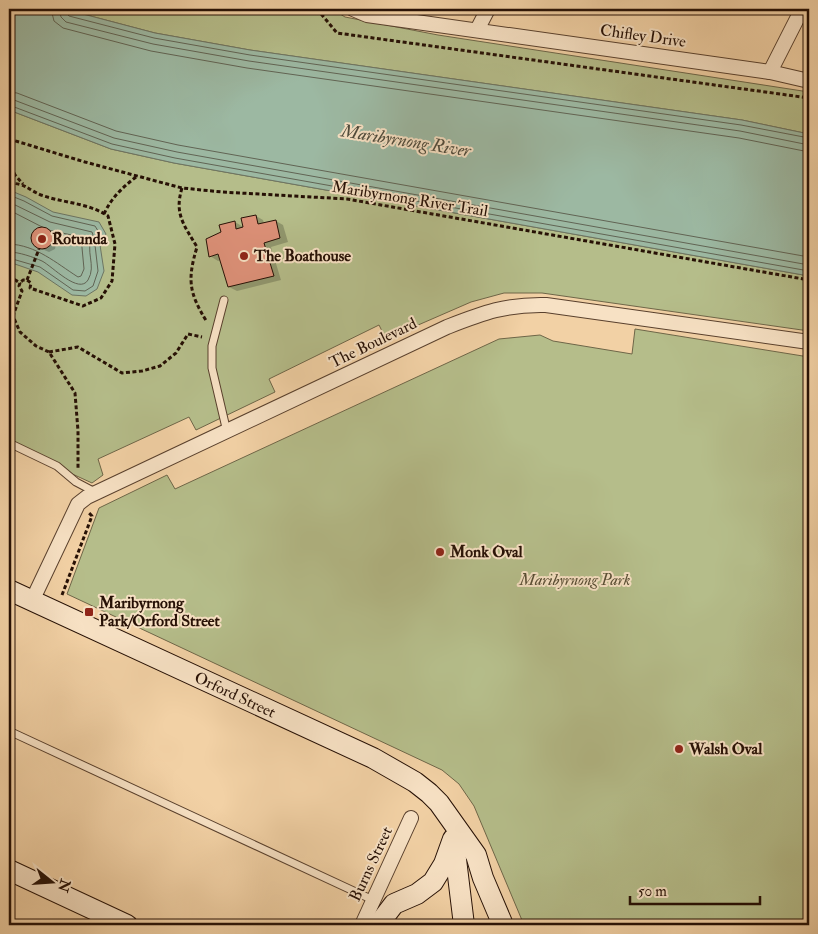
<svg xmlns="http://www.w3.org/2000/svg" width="818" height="934" font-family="'IM FELL Double Pica',serif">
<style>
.green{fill:#b5bd8a;stroke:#6e6648}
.water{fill:#9cb8a2;stroke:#6d7563}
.shadow{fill:#0003}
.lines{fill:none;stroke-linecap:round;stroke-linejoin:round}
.shore{stroke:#616454;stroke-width:1}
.building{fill:#de9179;stroke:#261005}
.lane-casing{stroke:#59402d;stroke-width:9}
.street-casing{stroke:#59402d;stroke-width:16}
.secondary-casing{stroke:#261005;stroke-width:22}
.path{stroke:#261005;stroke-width:3;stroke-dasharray:4 2.5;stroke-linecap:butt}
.lane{stroke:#f7e1c4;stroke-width:7}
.street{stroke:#f7e1c4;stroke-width:14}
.secondary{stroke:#f7e1c4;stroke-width:20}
.poi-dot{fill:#8f2418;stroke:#f7e1c4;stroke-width:2}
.labels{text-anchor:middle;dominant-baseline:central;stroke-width:4;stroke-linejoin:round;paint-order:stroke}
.street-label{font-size:16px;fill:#261005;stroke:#f7e1c4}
.poi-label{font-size:16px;font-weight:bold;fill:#261005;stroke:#f7e1c4;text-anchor:start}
.park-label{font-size:16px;font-style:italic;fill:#584d34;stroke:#f7e1c4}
.water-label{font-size:18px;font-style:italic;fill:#4f4b3c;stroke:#f7e1c4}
</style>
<rect width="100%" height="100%" fill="#f2d1a5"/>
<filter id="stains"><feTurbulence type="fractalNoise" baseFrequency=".004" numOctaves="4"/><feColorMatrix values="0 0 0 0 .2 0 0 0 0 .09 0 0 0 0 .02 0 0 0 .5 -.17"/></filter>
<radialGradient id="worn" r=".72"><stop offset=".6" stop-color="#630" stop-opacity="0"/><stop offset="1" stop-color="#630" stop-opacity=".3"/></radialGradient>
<!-- green -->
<g class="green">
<path d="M64 9H332L345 17 438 35 809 92V134L742 120 250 50 155 33Z"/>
<path d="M9 110 111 149 174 163 809 276V331L542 293H504L471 302 386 339 379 325 269 379 275 392 196 430 189 417 98 459 103 475 92 483 9 445Z"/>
<path d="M635 329 809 357V925H524L474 806 459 784 442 770 67 594 99 508 167 475 175 489 499 339 540 335 553 341 632 354Z"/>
</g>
<!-- water -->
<g class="water">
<path d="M9 9H64L155 33 250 50 742 120 809 134V276L174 163 111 149 9 110Z"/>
<path d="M9 190 26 197 53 212 99 222 106 234 100 245 104 271 97 289 86 296 72 295 38 272 9 262Z"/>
</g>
<!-- shadow -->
<g class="shadow">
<path d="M256 216 263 220 264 223 276 221 283 225 288 242 271 247 281 280 237 291 229 287 221 260 218 261 210 256 222 233 235 222 245 228Z"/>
<path d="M46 229 57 239 55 249 49 252 37 247 33 242V235L37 230Z"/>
</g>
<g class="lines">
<!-- shore -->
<g class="shore">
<path d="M51 9 54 21 63 28 151 51 247 68 739 138 809 152"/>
<path d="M59 9 61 17 66 22 153 44 249 61 740 131 809 145"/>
<path d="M65 9 66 13 69 16 154 38 250 55 741 125 809 138"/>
<path d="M9 92 17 93 116 131 178 145 809 257"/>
<path d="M9 99 14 100 114 138 177 152 809 265"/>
<path d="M9 105 112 144 175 158 809 271"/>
<path d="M9 195 24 201 52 216 95 226 100 234 95 245 98 271 93 286 85 291 73 290 40 267 9 258"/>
<path d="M9 202 50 222 92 232 93 235C84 251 97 265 88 280 79 295 52 266 42 261 33 257 19 252 9 252"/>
<path d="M9 210 48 230 81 237 84 269 81 276 78 277C56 263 36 245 9 244"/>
</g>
</g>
<!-- building -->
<g class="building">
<path d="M256 215 258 224 276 220 280 238 264 243 274 276 228 287 218 254 209 257 206 239 221 232 219 225 235 221 236 229 243 227 241 218Z"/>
<circle cx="42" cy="238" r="11"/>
</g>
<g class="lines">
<defs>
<g id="lane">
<path d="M224 300 212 346V368L227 432"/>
<path d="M9 443 57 466 76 482 95 492"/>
<path d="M9 731 373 900"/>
</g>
<g id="street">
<path d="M353 9 367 15 770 72 809 81"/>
<path d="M477 30 488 9"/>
<path d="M770 72 802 9"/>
<path d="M32 601 78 504 87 497 447 327C483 313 506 304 546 305L809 342"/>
<path d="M362 925 411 818"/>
</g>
<g id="secondary">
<path d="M9 590 373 758 415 782 429 793 439 803 476 855 483 878 503 925"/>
<path d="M454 843 464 925"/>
<path d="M9 870 127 925"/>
<path d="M378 925 394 904 417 894 433 882 444 864 453 839"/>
</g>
</defs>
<!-- lane casing -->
<use href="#lane" class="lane-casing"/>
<!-- street casing -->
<use href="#street" class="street-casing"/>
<!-- secondary casing -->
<use href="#secondary" class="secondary-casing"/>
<!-- path -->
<g class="path">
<path d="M317 9 337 33 809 98"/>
<path d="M9 139 85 162 182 188 222 192 347 199 809 280"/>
<path d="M9 161 15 175 23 184"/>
<path d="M9 183C27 184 27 189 41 195 63 203 89 203 108 216L115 244 112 281 101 298 83 306 30 288 31 283 27 280H23L20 283"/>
<path d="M182 188C174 214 184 225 197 247 187 280 189 293 207 322"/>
<path d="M104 214C111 198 123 187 136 177"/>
<path d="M9 276 20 283 19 286 22 291 13 316 20 332 36 346 49 352 75 393 78 431V469"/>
<path d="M27 280 39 249"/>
<path d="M49 352 78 347 122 373 142 371 160 366 176 353 188 334 202 337"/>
<path d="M62 595 92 516 89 513"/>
</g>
<!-- lane -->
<use href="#lane" class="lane"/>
<!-- street -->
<use href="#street" class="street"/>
<!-- secondary -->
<use href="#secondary" class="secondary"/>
</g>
<!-- markers -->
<g class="poi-dot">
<circle cx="42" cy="239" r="5"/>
<circle cx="244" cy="256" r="5"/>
<circle cx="440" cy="552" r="5"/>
<rect x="84" y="607" width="10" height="10" rx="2.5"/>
<circle cx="679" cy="749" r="5"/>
</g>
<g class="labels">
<!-- street labels -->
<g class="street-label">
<text transform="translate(643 36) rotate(8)">Chifley Drive</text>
<text transform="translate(410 199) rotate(9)">Maribyrnong River Trail</text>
<text transform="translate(373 343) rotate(-26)">The Boulevard</text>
<text transform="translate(235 695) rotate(25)">Orford Street</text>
<text transform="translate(371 864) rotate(-65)">Burns Street</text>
</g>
<!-- poi labels -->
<g class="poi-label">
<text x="52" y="239">Rotunda</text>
<text x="254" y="256">The Boathouse</text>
<text x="450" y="552">Monk Oval</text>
<text x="99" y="603">Maribyrnong<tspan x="99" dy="18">Park/Orford Street</tspan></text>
<text x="689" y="749">Walsh Oval</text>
</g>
<!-- park labels -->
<g class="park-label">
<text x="575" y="580">Maribyrnong Park</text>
</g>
<!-- water labels -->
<g class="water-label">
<text transform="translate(406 141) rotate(9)">Maribyrnong River</text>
</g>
</g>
<!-- margin -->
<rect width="818" height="934" fill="none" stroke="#f2d1a5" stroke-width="30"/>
<rect x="10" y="10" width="798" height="914" fill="none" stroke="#261005" stroke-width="2.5"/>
<rect x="15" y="15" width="788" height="904" fill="none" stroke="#261005"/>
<!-- north arrow -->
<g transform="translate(52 882) rotate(107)" stroke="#f7e1c4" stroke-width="4" paint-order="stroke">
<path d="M0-4L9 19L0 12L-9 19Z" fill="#261005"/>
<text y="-8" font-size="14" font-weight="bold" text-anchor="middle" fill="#261005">N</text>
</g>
<!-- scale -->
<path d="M630 896v8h130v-8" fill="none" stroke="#261005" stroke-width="2.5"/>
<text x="638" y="896" font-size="15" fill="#261005" stroke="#f7e1c4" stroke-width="4" paint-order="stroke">50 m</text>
<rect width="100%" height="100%" filter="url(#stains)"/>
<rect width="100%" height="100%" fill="url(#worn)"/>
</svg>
